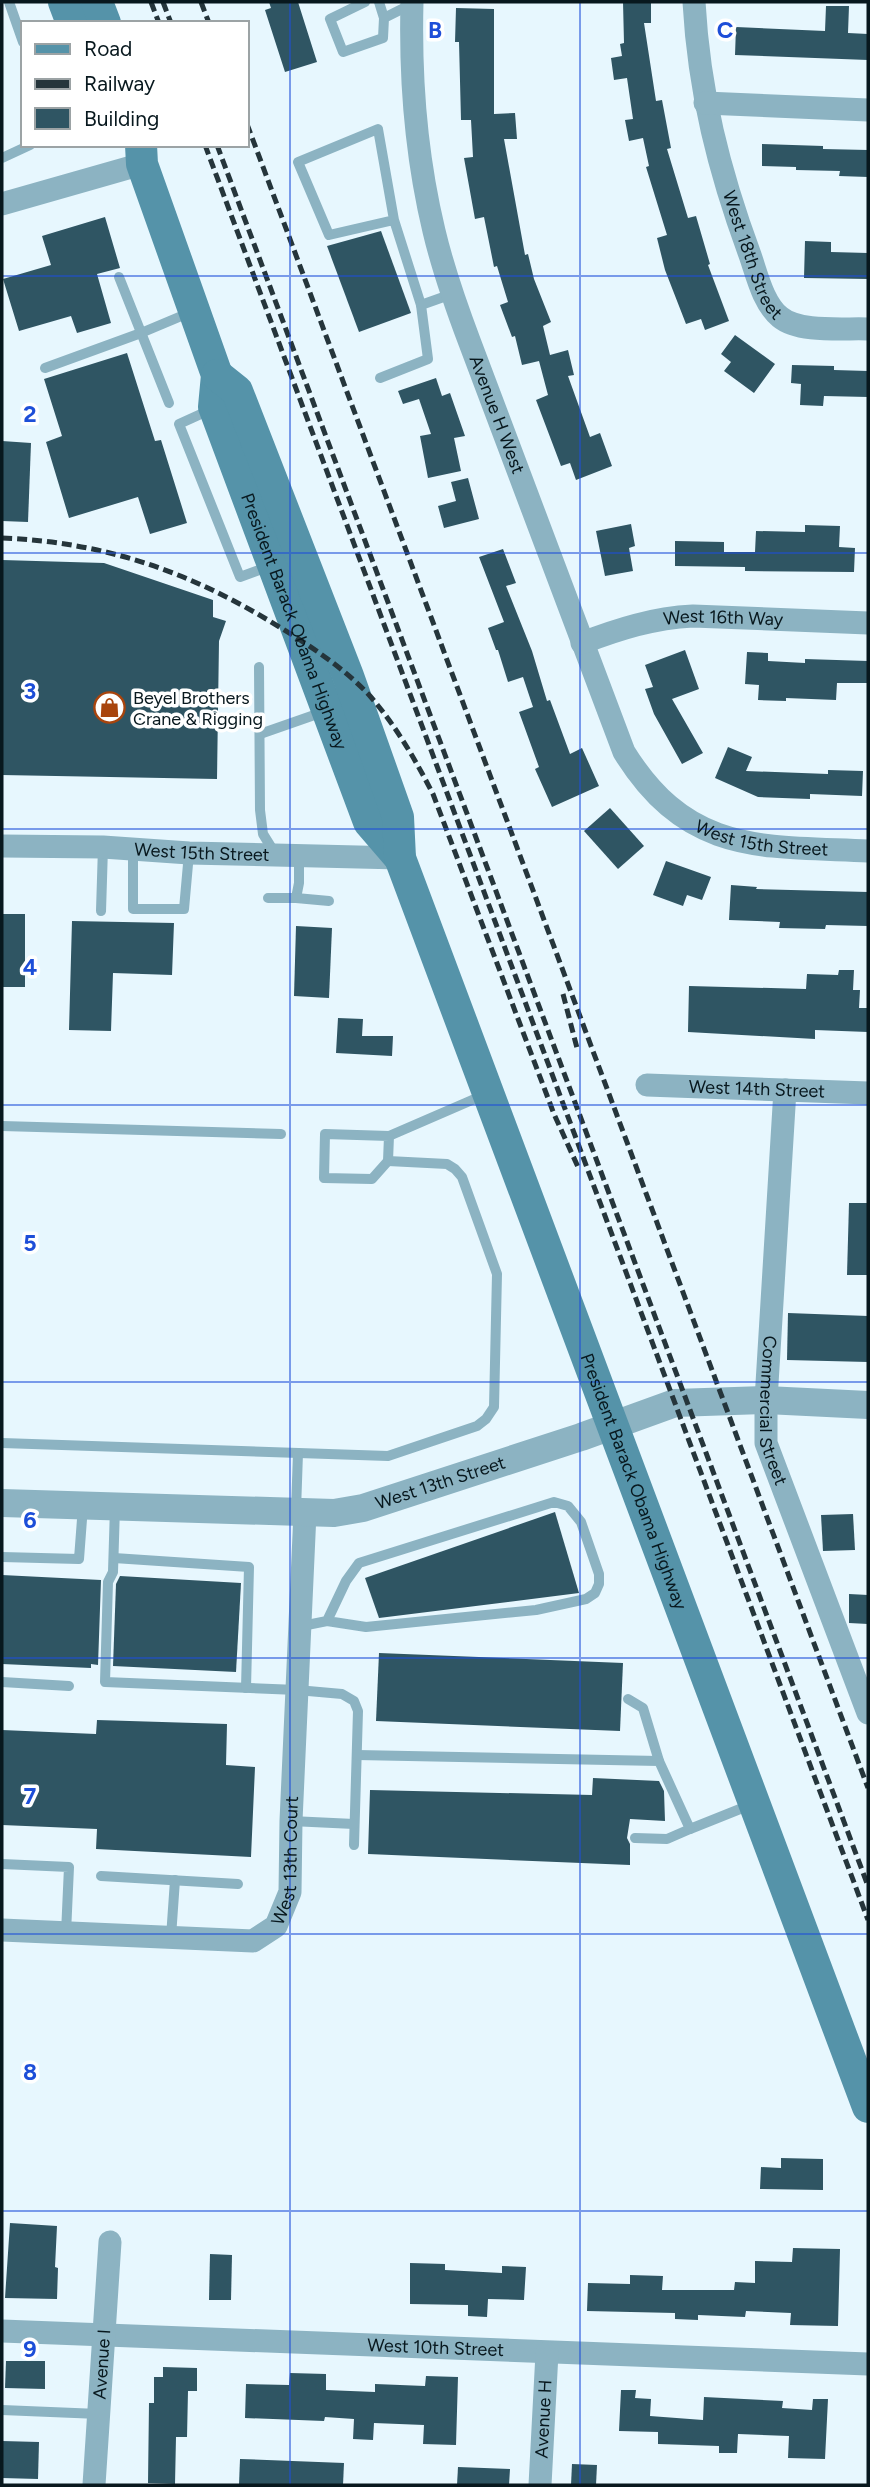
<svg xmlns="http://www.w3.org/2000/svg" width="870" height="2487" font-family="Figtree,sans-serif">
<style>
.building{fill:#2f5563}
.lines{fill:none;stroke-linecap:round;stroke-linejoin:round}
.service{stroke:#8cb3c2;stroke-width:10}
.minor{stroke:#8cb3c2;stroke-width:23}
.tertiary{stroke:#8cb3c2;stroke-width:28}
.secondary{stroke:#5593a9;stroke-width:32}
.rail{stroke:#25353b;stroke-width:5;stroke-dasharray:10 5;stroke-linecap:butt}
.grid{fill:none;stroke:#1d4ed8;stroke-width:2;stroke-opacity:0.55}
.labels{text-anchor:middle;dominant-baseline:central;stroke-width:7;stroke-linejoin:round;paint-order:stroke}
.street-label{font-size:18px;fill:#08181e;stroke:#fff}
.poi-label{font-size:18px;fill:#08181e;stroke:#fff;text-anchor:start}
.grid-label{font-size:23px;text-anchor:middle;font-weight:bold;fill:#1d4ed8;stroke:#fff;stroke-width:7;stroke-linejoin:round;paint-order:stroke}
</style>
<rect width="100%" height="100%" fill="#e7f7fe"/>
<!-- building -->
<g class="building">
<path d="M269 2H298L317 62 285 72 265 10 271 8Z"/>
<path d="M623 2H651V23H644L656 101 662 100 671 148 667 149 688 218 696 216 710 264 708 265 729 321 705 330 701 319 686 324 665 270 657 238 667 235 646 167 649 166 643 138 629 141 625 120 633 119 627 78 614 80 611 58 622 56 620 44 624 43Z"/>
<path d="M826 6H849L848 33 868 34V60L735 55 736 27 825 31Z"/>
<path d="M456 8 494 9V114L515 113 517 139H504L525 255 528 254 534 279 551 322 543 326 550 355 568 350 574 375 568 376 590 437 600 433 612 466 576 480 570 463 561 466 536 400 548 395 539 361 522 365 515 336 512 337 500 305 508 302 497 266 494 267 484 217 475 219 464 158 473 157 471 120H461L459 42H455Z"/>
<path d="M762 144 823 146V149L868 150V177L839 176 840 171 796 170V167L762 166Z"/>
<path d="M105 217 120 268 97 274 111 323 77 333 71 316 19 331 3 279 51 265 42 236Z"/>
<path d="M381 231 411 313 359 332 327 246Z"/>
<path d="M805 241 831 242V252L868 253V279L804 278Z"/>
<path d="M735 335 775 364 754 393 724 371 731 362 721 354Z"/>
<path d="M127 353 155 441 161 440 187 523 150 534 138 497 69 518 46 442 62 436 44 379Z"/>
<path d="M792 365 834 366V370L868 371V397L824 396 823 406 800 405 801 384 791 383Z"/>
<path d="M436 378 442 396 450 393 465 436 454 438 461 471 428 478 420 436 431 434 419 399 403 404 398 391Z"/>
<path d="M2 441 31 443 28 522 2 521Z"/>
<path d="M468 478 479 519 444 528 438 506 456 501 451 482Z"/>
<path d="M631 524 635 546 629 548 633 571 605 576 596 531Z"/>
<path d="M805 525 840 526 839 547 855 548 854 572 745 571V567L675 566V541L724 542V552H755L756 531 805 532Z"/>
<path d="M503 549 516 583 506 586 532 651 547 701 550 700 570 754 582 748 599 786 552 807 535 769 539 767 519 712 533 707 523 677 508 682 498 650H496L488 628 504 622 479 557Z"/>
<path d="M2 560 104 563 213 600V617L226 621 219 641 217 779 2 775Z"/>
<path d="M685 650 699 689 672 699 703 753 682 764 654 714 645 689 653 687 645 665Z"/>
<path d="M747 652 768 653V661L805 663V659L868 661V683H837L836 700 786 698V701L758 700 759 685 745 684Z"/>
<path d="M728 747 752 757 746 771 828 774V770L863 771 862 796 810 794V799L758 797 715 778Z"/>
<path d="M610 808 644 846 618 869 584 831Z"/>
<path d="M666 861 711 877 702 900 687 895 683 906 653 895Z"/>
<path d="M731 885 757 887 756 889 868 892V926L826 925 825 929 779 928 780 922 729 920Z"/>
<rect x="2" y="914" width="23" height="73"/>
<path d="M72 921 174 923 172 975 113 973 111 1031 69 1030Z"/>
<path d="M296 926 332 928 329 998 294 996Z"/>
<path d="M839 970H854L853 990H860L859 1008H868V1032L815 1030V1039L688 1032 689 986 806 989 807 974 838 975Z"/>
<path d="M338 1018 363 1019 362 1036H393L392 1056 336 1053Z"/>
<path d="M849 1203H868V1275H847Z"/>
<path d="M788 1313 868 1316V1362L787 1360Z"/>
<path d="M555 1512 579 1593 379 1618 365 1578Z"/>
<path d="M853 1514 855 1550 823 1551 821 1515Z"/>
<path d="M2 1575 101 1580 98 1665 91 1664V1668L2 1664Z"/>
<path d="M120 1576 241 1583 236 1672 113 1666 116 1584Z"/>
<path d="M849 1594 868 1595V1624L849 1623Z"/>
<path d="M379 1653 623 1663 620 1731 376 1721Z"/>
<path d="M97 1720 227 1724 226 1765 255 1767 251 1857 96 1849 97 1829 2 1825V1730L96 1734Z"/>
<path d="M593 1778 659 1781 664 1791 665 1821 630 1819 627 1838 630 1844V1865L368 1854 370 1790 592 1795Z"/>
<path d="M781 2158 823 2159V2190L760 2189 761 2167 781 2168Z"/>
<path d="M10 2223 57 2226 55 2267 58 2268 57 2299 5 2298Z"/>
<path d="M793 2248 840 2249 838 2326 790 2325 791 2313 746 2311 745 2317 698 2315V2320L675 2319V2313L587 2311 588 2283 630 2284V2275L663 2276 662 2290H734L735 2282 755 2283V2261L792 2262Z"/>
<path d="M210 2254 232 2255 231 2300H209Z"/>
<path d="M410 2263 445 2264V2270L502 2273V2266L526 2267 524 2300 488 2299 487 2317 468 2316V2305L410 2304Z"/>
<path d="M6 2361H45V2389L5 2388Z"/>
<path d="M163 2367 197 2368V2391H188L187 2437H176L175 2484 148 2483 149 2403H154V2377H163Z"/>
<path d="M290 2373 326 2374V2390L375 2392V2384L425 2386 426 2376 458 2377 456 2445 423 2444 424 2425 374 2423 373 2440 353 2439 354 2419 325 2417 324 2421 245 2418 246 2384 289 2385Z"/>
<path d="M621 2390H636L635 2398 651 2399 650 2416 703 2420 704 2397 783 2401 782 2408 812 2410 813 2399H828L825 2459 788 2458 789 2436 738 2434 737 2453H719V2446L658 2444V2432L619 2431Z"/>
<path d="M2 2441 39 2442 38 2479 2 2478Z"/>
<path d="M240 2459 344 2463 343 2485H239Z"/>
<path d="M572 2464 597 2465 596 2485H571Z"/>
<path d="M458 2467 510 2469 509 2485H457Z"/>
</g>
<g class="lines">
<!-- service -->
<g class="service">
<path d="M9 2 23 42"/>
<path d="M365 2 330 19 343 52 383 38 384 18 412 4"/>
<path d="M379 2 384 18"/>
<path d="M2 158 30 145"/>
<path d="M394 220 329 235 298 162 378 129 394 220 421 305"/>
<path d="M119 277 169 403"/>
<path d="M45 368 141 333 191 312"/>
<path d="M380 378 428 359 421 305 452 294"/>
<path d="M212 409 179 424 240 577 270 566"/>
<path d="M259 667 260 810 263 834 276 855"/>
<path d="M260 734 323 712"/>
<path d="M133 849V909H184L189 853"/>
<path d="M268 898H296L299 883V856"/>
<path d="M296 898 329 901"/>
<path d="M101 911 103 847"/>
<path d="M2 1126 281 1134"/>
<path d="M389 1136 325 1134 324 1178 372 1179 388 1161 389 1136 486 1094"/>
<path d="M2 1443 388 1456 477 1426 486 1419 494 1407 497 1274 462 1177 455 1169 447 1164 388 1161"/>
<path d="M115 1507 113 1572 108 1582 105 1682 297 1690 342 1694 354 1701 358 1711 354 1845"/>
<path d="M296 1510 298 1453"/>
<path d="M2 1557 79 1559 83 1506"/>
<path d="M114 1558 249 1567 246 1688"/>
<path d="M302 1626 327 1621 366 1627 536 1610 586 1599 595 1593 599 1584V1574L581 1522 568 1506 554 1502 359 1563 346 1581 327 1621"/>
<path d="M2 1682 69 1686"/>
<path d="M628 1699 643 1708 659 1761"/>
<path d="M357 1755 659 1761 690 1829 750 1805"/>
<path d="M291 1821 354 1824"/>
<path d="M635 1838 667 1839 690 1829"/>
<path d="M2 1864 69 1867 66 1933"/>
<path d="M101 1876 238 1884"/>
<path d="M171 1937 175 1880"/>
<path d="M2 2410 99 2414"/>
</g>
<!-- minor -->
<g class="minor">
<path id="s1" d="M412 2C410 79 416 156 434 231 443 269 456 306 470 343L624 752C688 855 761 846 868 851"/>
<path id="s2" d="M694 2C699 92 719 171 750 255 757 275 763 303 780 317 799 333 844 328 868 329"/>
<path d="M705 103 868 110"/>
<path d="M2 204 142 164"/>
<path id="s3" d="M582 643C619 629 653 618 693 616L868 623"/>
<path id="s4" d="M2 846 103 847 189 853 400 858"/>
<path id="s5" d="M647 1085 868 1093"/>
<path id="s6" d="M785 1090 766 1400V1443L868 1713"/>
<path id="s7" d="M2 1930 253 1941 276 1926 290 1892 291 1821 305 1513"/>
<path id="s8" d="M2 2331 868 2364"/>
<path id="s9" d="M94 2485 110 2242"/>
<path id="s10" d="M540 2485 547 2353"/>
</g>
<!-- tertiary -->
<path class="tertiary" id="s11" d="M2 1503 334 1513 363 1508 581 1437 675 1403 766 1400 868 1405"/>
<!-- secondary -->
<g class="secondary">
<path d="M64 2 72 23"/>
<path d="M97 2 105 23"/>
<path id="s12" d="M141 145 142 164 217 375 214 407 369 822 400 858"/>
<path id="s13" d="M217 375 237 391 348 676 398 817 400 858 868 2107"/>
</g>
<!-- rail -->
<g class="rail">
<path d="M151 2 159 23"/>
<path d="M163 2 171 23"/>
<path d="M201 2 209 23"/>
<path d="M247 124 868 1788"/>
<path d="M205 145 868 1920"/>
<path d="M217 145 868 1886"/>
<path d="M2 538C106 542 193 573 281 628 312 647 345 669 370 696 396 726 415 759 433 794L554 1114 578 1167"/>
<path d="M563 994 578 1052"/>
</g>
</g>
<!-- grid -->
<path class="grid" d="M290 2V2485M580 2V2485M2 276H868M2 553H868M2 829H868M2 1105H868M2 1382H868M2 1658H868M2 1934H868M2 2211H868"/>
<!-- icons -->
<defs>
<symbol id="shop-ring" viewBox="-11 -11 22 22"><circle r="9.5" fill="#fff" stroke="#a8440d" stroke-width="1.5"/><path d="M-5-2.5h2.3a2.7 3.5 0 0 1 5.4 0H5L5.5 6h-11ZM-1.5-2.5h3a1.5 2.3 0 0 0-3 0Z" fill="#a8440d"/></symbol>
</defs>
<g fill-rule="evenodd">
<use href="#shop-ring" x="92" y="690" width="35" height="35"/>
</g>
<g class="labels">
<!-- street labels -->
<g class="street-label">
<text stroke="none"><textPath href="#s2" startOffset="261">West 18th Street</textPath></text>
<text stroke="none"><textPath href="#s1" startOffset="425">Avenue H West</textPath></text>
<text stroke="none"><textPath href="#s3" startOffset="145">West 16th Way</textPath></text>
<text stroke="none"><textPath href="#s12" startOffset="504">President Barack Obama Highway</textPath></text>
<text stroke="none"><textPath href="#s1" startOffset="957">West 15th Street</textPath></text>
<text stroke="none"><textPath href="#s4" startOffset="200">West 15th Street</textPath></text>
<text stroke="none"><textPath href="#s5" startOffset="110">West 14th Street</textPath></text>
<text stroke="none"><textPath href="#s6" startOffset="322">Commercial Street</textPath></text>
<text stroke="none"><textPath href="#s13" startOffset="1188">President Barack Obama Highway</textPath></text>
<text stroke="none"><textPath href="#s11" startOffset="443">West 13th Street</textPath></text>
<text stroke="none"><textPath href="#s7" startOffset="346">West 13th Court</textPath></text>
<text stroke="none"><textPath href="#s8" startOffset="434">West 10th Street</textPath></text>
<text stroke="none"><textPath href="#s9" startOffset="121">Avenue I</textPath></text>
<text stroke="none"><textPath href="#s10" startOffset="66">Avenue H</textPath></text>
</g>
<!-- poi labels -->
<g class="poi-label">
<text x="133" y="698">Beyel Brothers<tspan x="133" dy="21">Crane &amp; Rigging</tspan></text>
</g>
</g>
<g class="grid-label">
<text x="435" y="38">B</text>
<text x="725" y="38">C</text>
<text x="30" y="422">2</text>
<text x="30" y="699">3</text>
<text x="30" y="975">4</text>
<text x="30" y="1251">5</text>
<text x="30" y="1528">6</text>
<text x="30" y="1804">7</text>
<text x="30" y="2080">8</text>
<text x="30" y="2357">9</text>
</g>
<!-- border -->
<rect width="870" height="2487" fill="none" stroke="#08181e" stroke-width="7"/>
<!-- legend -->
<rect x="21" y="21" width="228" height="126" fill="#ffffff" stroke="#9ca3a5" stroke-width="2"/>
<rect x="35" y="44" width="35" height="10" fill="#5593a9" stroke="#9ca3a5" stroke-width="2"/>
<text x="84" y="56" font-size="21" fill="#08181e">Road</text>
<rect x="35" y="79" width="35" height="10" fill="#25353b" stroke="#9ca3a5" stroke-width="2"/>
<text x="84" y="91" font-size="21" fill="#08181e">Railway</text>
<rect x="35" y="108" width="35" height="21" fill="#2f5563" stroke="#9ca3a5" stroke-width="2"/>
<text x="84" y="126" font-size="21" fill="#08181e">Building</text>
</svg>
